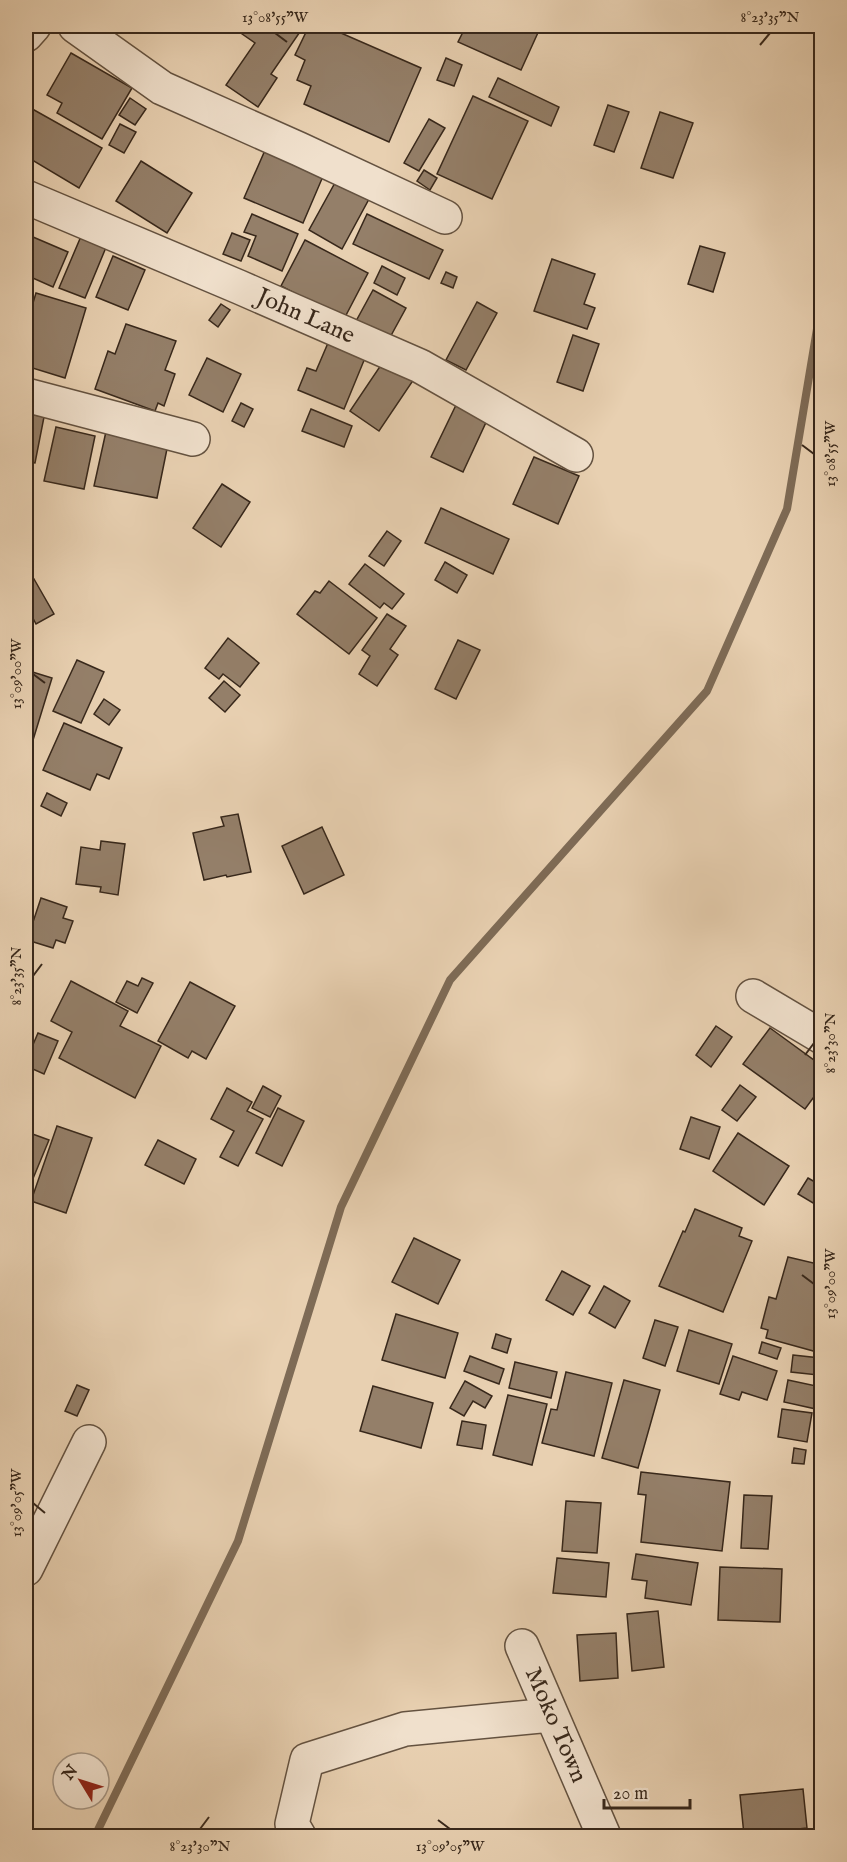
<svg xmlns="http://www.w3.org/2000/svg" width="847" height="1862" font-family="'IM FELL English',serif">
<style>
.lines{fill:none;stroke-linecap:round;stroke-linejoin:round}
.stream{stroke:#7e6b56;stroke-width:8}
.building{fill:#947f69;stroke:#38281b;stroke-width:1.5}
.minor-casing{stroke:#645240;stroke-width:36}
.minor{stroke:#f0e0cc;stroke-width:33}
.ticks{fill:none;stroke:#38281b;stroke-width:2}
.labels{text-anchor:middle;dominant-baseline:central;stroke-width:6;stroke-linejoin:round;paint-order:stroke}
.street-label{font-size:24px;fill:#38281b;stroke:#f0e0cc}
.neatline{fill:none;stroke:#38281b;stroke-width:2}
.ticks-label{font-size:15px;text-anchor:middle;fill:#38281b}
</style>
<rect width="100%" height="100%" fill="#e8d0b1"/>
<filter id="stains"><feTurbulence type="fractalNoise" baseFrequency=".00333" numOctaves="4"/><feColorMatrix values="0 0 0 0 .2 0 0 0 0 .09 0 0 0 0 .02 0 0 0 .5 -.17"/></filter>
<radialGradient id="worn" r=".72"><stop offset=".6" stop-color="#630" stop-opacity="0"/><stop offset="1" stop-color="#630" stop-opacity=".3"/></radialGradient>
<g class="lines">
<!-- stream -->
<path class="stream" d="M95 1836 238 1541 341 1207 450 980 707 691 787 509 822 299"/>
</g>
<!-- building -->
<g class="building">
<path d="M233 26H304L271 74 277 78 258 107 226 85 255 43 232 27Z"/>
<path d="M309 26H325L421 68 389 142 304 104 311 86 297 80 305 60 295 55Z"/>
<path d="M466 26H541L521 70 458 42Z"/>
<path d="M71 53 132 88 102 139 57 113 62 103 47 95Z"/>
<path d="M446 58 462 65 454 86 437 80Z"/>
<path d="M498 78 559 107 551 126 489 97Z"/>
<path d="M473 96 528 121 492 199 437 174Z"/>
<path d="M130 98 146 109 135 125 119 115Z"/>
<path d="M608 105 629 112 614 152 594 145Z"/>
<path d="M27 106 102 148 79 188 29 158 26 164V109Z"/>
<path d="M660 112 693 123 673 178 641 168Z"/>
<path d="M429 119 445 128 419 171 404 163Z"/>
<path d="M120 124 136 132 124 153 109 145Z"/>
<path d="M266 148 324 174 303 223 244 198Z"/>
<path d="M141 161 192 193 167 233 116 201Z"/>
<path d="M424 170 437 178 430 190 417 181Z"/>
<path d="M336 181 369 199 342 249 309 230Z"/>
<path d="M252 214 298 234 282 271 248 256 256 236 244 232Z"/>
<path d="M367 214 443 250 429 279 353 244Z"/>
<path d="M232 233 250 240 241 261 223 254Z"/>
<path d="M26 234 68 252 53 287 26 275Z"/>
<path d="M82 234 107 245 85 298 59 288Z"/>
<path d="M305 240 368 273 344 319 281 286Z"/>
<path d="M700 246 725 253 713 292 688 284Z"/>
<path d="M113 256 145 270 128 310 96 297Z"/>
<path d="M552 259 595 274 584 304 595 308 587 329 534 311Z"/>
<path d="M382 266 405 278 397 295 374 283Z"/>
<path d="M446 272 457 277 453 288 441 283Z"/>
<path d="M373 290 406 308 388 341 355 323Z"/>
<path d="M36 293 86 308 65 378 26 366V326Z"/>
<path d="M477 302 497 313 466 370 446 360Z"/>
<path d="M221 304 230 310 218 327 209 320Z"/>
<path d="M126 324 176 341 165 370 175 374 164 406 158 403 155 411 95 389 108 351 115 354Z"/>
<path d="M573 335 599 344 583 391 557 382Z"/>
<path d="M328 343 365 358 344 409 298 390 307 368 316 371Z"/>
<path d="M207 358 241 374 223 412 189 395Z"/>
<path d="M385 359 414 379 379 431 350 411Z"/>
<path d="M241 403 253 409 244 427 232 421Z"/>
<path d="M457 403 488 418 463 472 431 457Z"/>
<path d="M311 409 352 426 344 447 302 431Z"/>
<path d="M26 413 44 417 35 463 26 462Z"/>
<path d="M56 427 95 436 84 489 44 481Z"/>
<path d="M107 427 169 439 157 498 94 486Z"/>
<path d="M534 457 579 476 558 524 513 504Z"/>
<path d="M222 484 250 502 221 547 193 528Z"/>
<path d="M441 508 509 539 493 574 425 543Z"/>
<path d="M387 531 401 541 384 566 369 556Z"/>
<path d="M445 562 467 575 457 593 435 580Z"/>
<path d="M365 564 404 594 392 609 384 603 380 608 349 584Z"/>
<path d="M34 579 54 614 36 624 26 605V583Z"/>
<path d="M329 581 377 618 349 654 297 614 315 591 320 593Z"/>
<path d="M387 614 406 626 390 649 398 655 377 686 359 674 370 656 362 650Z"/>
<path d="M228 638 259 663 240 687 223 674 219 679 205 668Z"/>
<path d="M458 640 480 650 456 699 435 689Z"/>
<path d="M77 660 104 672 81 723 53 711Z"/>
<path d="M26 670 52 678 26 763Z"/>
<path d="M224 681 240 695 225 712 209 698Z"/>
<path d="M104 699 120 710 109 725 94 714Z"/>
<path d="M64 723 122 748 109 779 97 774 90 790 43 770Z"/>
<path d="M47 793 67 803 61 816 41 806Z"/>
<path d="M238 814 251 872 227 877 226 875 204 880 193 833 224 826 221 817Z"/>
<path d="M322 827 344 875 304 894 282 846Z"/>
<path d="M101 841 125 844 118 895 100 892 101 887 76 884 81 847 100 850Z"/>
<path d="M41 898 67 907 63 918 73 921 65 943 56 940 53 948 27 940Z"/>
<path d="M142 978 153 983 137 1013 116 1002 127 981 138 986Z"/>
<path d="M71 981 128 1011 120 1026 161 1046 135 1098 59 1058 72 1032 51 1021Z"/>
<path d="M190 982 235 1006 206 1059 192 1051 188 1058 158 1041Z"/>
<path d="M716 1026 732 1037 711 1067 696 1055Z"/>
<path d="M770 1028 822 1066V1086L805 1109 743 1064Z"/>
<path d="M38 1033 58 1041 44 1074 26 1066V1061Z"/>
<path d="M740 1085 756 1097 737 1121 722 1110Z"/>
<path d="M263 1086 281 1096 270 1117 252 1108Z"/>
<path d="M227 1088 252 1102 247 1111 263 1119 238 1166 220 1157 234 1131 211 1119Z"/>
<path d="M278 1108 304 1121 282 1166 256 1153Z"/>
<path d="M691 1117 720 1127 709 1159 680 1149Z"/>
<path d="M57 1126 92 1138 66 1213 31 1201Z"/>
<path d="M27 1132 49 1140 27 1193 26 1192V1136Z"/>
<path d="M738 1133 789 1166 764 1205 713 1171Z"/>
<path d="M158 1140 196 1159 184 1184 145 1165Z"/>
<path d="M808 1178 822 1186 813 1203 798 1194Z"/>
<path d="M695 1209 742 1228 739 1236 752 1241 723 1312 659 1286 683 1231 685 1232Z"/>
<path d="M414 1238 460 1260 438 1304 392 1282Z"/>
<path d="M788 1257 822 1265 820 1281 822 1282V1336L817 1352 766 1338 768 1330 761 1328 769 1297 776 1299Z"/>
<path d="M562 1271 590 1286 573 1315 546 1300Z"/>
<path d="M604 1286 630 1301 615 1328 589 1313Z"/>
<path d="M396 1314 458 1333 445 1378 382 1360Z"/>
<path d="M655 1320 678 1327 665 1366 643 1358Z"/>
<path d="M689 1330 732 1344 719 1384 677 1371Z"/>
<path d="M496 1334 511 1339 507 1353 492 1348Z"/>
<path d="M762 1342 781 1348 777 1359 759 1353Z"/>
<path d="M793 1355 820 1358 818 1375 791 1372Z"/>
<path d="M470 1356 504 1369 499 1384 464 1371Z"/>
<path d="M733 1356 777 1371 767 1400 742 1392 739 1400 720 1394Z"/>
<path d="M515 1362 557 1372 551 1398 509 1388Z"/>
<path d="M566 1372 612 1383 594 1456 542 1443 551 1409 557 1410Z"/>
<path d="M624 1380 660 1390 638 1468 602 1458Z"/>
<path d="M788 1380 821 1387 816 1409 784 1402Z"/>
<path d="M465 1381 492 1396 485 1408 473 1401 464 1416 450 1408Z"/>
<path d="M77 1385 89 1390 77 1416 65 1411Z"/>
<path d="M373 1386 433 1403 421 1448 360 1431Z"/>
<path d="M508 1395 547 1404 532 1465 493 1455Z"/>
<path d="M782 1409 812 1413 807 1442 778 1437Z"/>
<path d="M462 1421 486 1425 482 1449 457 1445Z"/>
<path d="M794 1448 806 1450 804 1464 792 1463Z"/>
<path d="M641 1472 730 1482 722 1551 641 1542 646 1495 638 1494Z"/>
<path d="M744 1495 772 1496 768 1549 741 1548Z"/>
<path d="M566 1501 601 1503 597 1553 562 1551Z"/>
<path d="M636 1554 698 1563 691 1605 645 1598 647 1581 632 1579Z"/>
<path d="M557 1558 609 1563 606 1597 553 1593Z"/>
<path d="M720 1567 782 1569 780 1622 718 1620Z"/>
<path d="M658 1611 664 1667 632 1671 627 1614Z"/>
<path d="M616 1633 618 1678 580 1681 577 1635Z"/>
<path d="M803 1789 807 1828 744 1835 740 1795Z"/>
</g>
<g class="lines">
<defs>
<g id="minor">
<path d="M75 26 162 88 299 149 445 217"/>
<path d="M26 35 34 26"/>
<path id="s1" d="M26 197 239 287 420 366 576 455"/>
<path d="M26 395 193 439"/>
<path d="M753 996 822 1037"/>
<path d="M26 1569 89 1442"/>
<path id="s2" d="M522 1646 604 1836"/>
<path d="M299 1836 292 1824 307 1760 405 1729 551 1715"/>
</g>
</defs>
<!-- minor casing -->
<use href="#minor" class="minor-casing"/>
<!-- minor -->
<use href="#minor" class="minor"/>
</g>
<!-- ticks -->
<path class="ticks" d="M275 33 287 42M760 45 770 33M802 445 814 454M33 674 45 683M33 976 42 964M805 1055 814 1043M802 1275 814 1284M33 1503 45 1513M438 1820 450 1829M200 1829 209 1817"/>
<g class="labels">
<!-- street labels -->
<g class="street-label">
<text stroke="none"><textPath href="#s1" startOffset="304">John Lane</textPath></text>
<text stroke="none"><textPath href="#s2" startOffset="86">Moko Town</textPath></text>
</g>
</g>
<!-- margin -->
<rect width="847" height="1862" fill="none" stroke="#e8d0b1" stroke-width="66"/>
<!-- north arrow -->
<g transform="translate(81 1781) rotate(308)"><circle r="28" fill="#f0e0cc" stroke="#a69685" stroke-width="1.5"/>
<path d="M0-4.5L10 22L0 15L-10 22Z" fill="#8f2418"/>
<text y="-9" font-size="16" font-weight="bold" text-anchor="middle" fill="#38281b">N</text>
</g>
<!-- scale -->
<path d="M604 1799v9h86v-9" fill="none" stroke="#38281b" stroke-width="3"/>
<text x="613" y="1799" font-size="18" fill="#38281b" stroke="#f0e0cc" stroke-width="4.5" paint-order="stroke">20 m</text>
<rect x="33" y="33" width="781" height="1796" class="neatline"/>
<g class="ticks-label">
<text x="275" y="22">13°08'55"W</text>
<text x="770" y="22">8°23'35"N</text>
<text transform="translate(830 454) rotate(-90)" y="5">13°08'55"W</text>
<text transform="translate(16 674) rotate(-90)" y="5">13°09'00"W</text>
<text transform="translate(16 976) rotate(-90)" y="5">8°23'35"N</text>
<text transform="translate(830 1043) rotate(-90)" y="5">8°23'30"N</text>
<text transform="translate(830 1284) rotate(-90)" y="5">13°09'00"W</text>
<text transform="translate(16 1503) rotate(-90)" y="5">13°09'05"W</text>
<text x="200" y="1851">8°23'30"N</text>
<text x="450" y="1851">13°09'05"W</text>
</g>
<rect width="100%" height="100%" filter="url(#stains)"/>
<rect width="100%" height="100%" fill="url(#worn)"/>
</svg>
